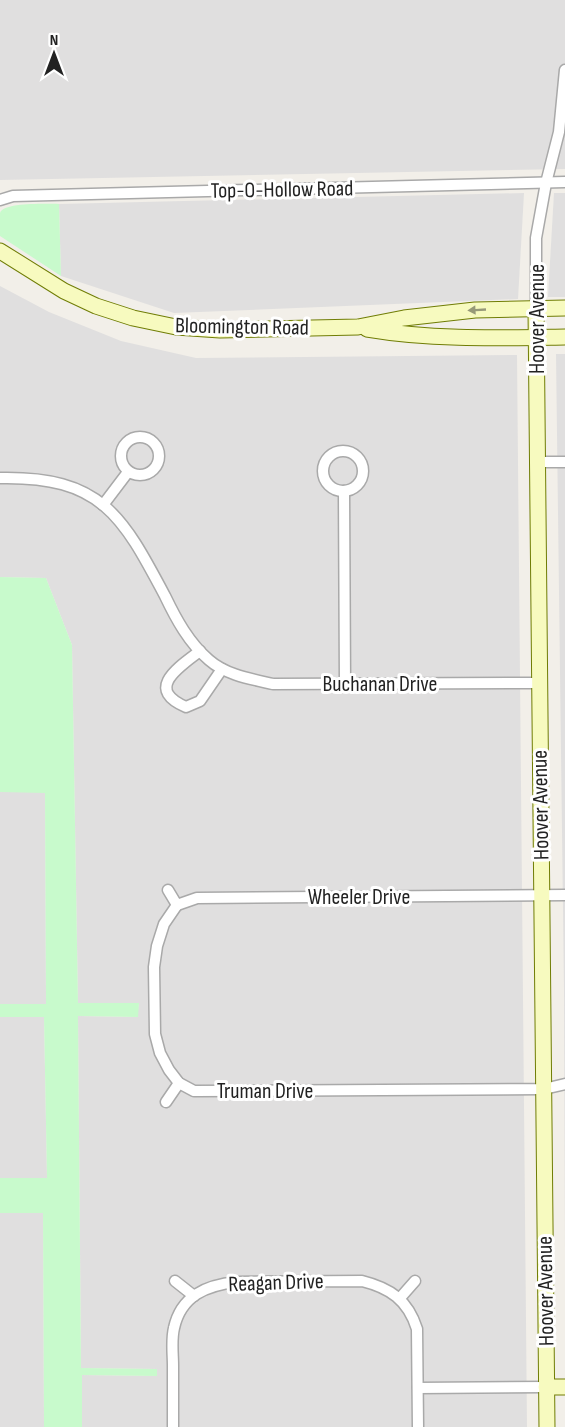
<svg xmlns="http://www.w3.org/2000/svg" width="565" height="1427" font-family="'Sofia Sans Condensed',sans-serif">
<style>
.residential{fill:#e0dfdf}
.park{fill:#c8facc}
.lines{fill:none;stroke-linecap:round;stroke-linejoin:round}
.street-casing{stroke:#a9a9a9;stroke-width:13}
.secondary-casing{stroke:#707d05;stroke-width:17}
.street{stroke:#fff;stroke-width:10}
.secondary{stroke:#f7fabf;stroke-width:15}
.oneway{fill:#979978}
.labels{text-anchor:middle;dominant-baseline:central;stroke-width:6;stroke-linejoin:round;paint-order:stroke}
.street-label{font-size:22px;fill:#222;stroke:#fff}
</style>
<rect width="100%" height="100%" fill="#f2efe9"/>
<!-- residential -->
<g class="residential">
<path d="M0 0H565V169L0 180Z"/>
<path d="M524 193 518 299 174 313 61 276 59 204Z"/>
<path d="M554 193H565V297H548Z"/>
<path d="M0 286 49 312 121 341 196 358 517 355 527 1427H82V1375L157 1376V1369L81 1368 78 1016 137 1017 139 1003H78L72 645 46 578 0 577Z"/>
<path d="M556 354H565V1252L564 989Z"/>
<path d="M0 792H45L46 1005 0 1004Z"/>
<path d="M0 1017H44L47 1178H0Z"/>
<path d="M0 1213H43L44 1427H0Z"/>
</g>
<!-- park -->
<g class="park">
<path d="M59 204 61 276 0 236C0 229 0 219 0 213 3 202 49 204 59 204Z"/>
<path d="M0 577 46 578 72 645 78 1003H139L138 1017 78 1016 81 1368 157 1369V1376L82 1375V1427H44L43 1213H0V1178H47L44 1017H0V1004H46L45 793 0 792Z"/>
</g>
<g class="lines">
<defs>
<g id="street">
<path d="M0 200 13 196 565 182"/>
<path d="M536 309V238L546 183 559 132 565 70"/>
<circle cx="140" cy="456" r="19"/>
<circle cx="343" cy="471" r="20"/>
<path d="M538 462H565"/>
<path d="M0 478C101 476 122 515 165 596 176 619 189 643 209 660 226 675 251 679 273 684L540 683"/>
<path d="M344 491 345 685"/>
<path d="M103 505 128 472"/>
<path d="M200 651C179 667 144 689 186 707L200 701 222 669"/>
<path d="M168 890 177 905"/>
<path d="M177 905 164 924 157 946 154 967 155 1034 160 1053 169 1070 179 1083 194 1091 544 1089 565 1084"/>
<path d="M177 905 197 898 565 895"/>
<path d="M166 1102 179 1083"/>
<path d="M175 1281 194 1296"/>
<path d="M400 1298 415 1281"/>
<path d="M418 1388 546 1387"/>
<path d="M173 1427C173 1407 173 1386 173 1366 173 1354 171 1340 174 1328 181 1296 206 1285 237 1282L362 1281C390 1288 408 1300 417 1329L418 1427"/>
</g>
<g id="secondary">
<path d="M0 251 64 291 96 306 133 318 176 327 220 330 358 327 404 318 475 310 565 308"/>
<path d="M536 309 547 1427"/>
<path d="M367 329C432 340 499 338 565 337"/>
<path d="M546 1387H565"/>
</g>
</defs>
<!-- street casing -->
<use href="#street" class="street-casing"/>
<!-- secondary casing -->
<use href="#secondary" class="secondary-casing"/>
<!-- street -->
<use href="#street" class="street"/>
<!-- secondary -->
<use href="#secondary" class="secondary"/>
</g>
<!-- one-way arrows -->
<defs><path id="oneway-solid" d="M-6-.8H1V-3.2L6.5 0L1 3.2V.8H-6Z" transform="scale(1.5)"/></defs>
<use class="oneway" href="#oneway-solid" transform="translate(477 310) rotate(177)"/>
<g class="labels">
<!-- street labels -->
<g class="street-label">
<text transform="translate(282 190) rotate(-1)">Top-O-Hollow Road</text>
<text transform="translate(537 319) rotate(-90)">Hoover Avenue</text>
<text transform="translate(242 327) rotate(1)">Bloomington Road</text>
<text x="380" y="684">Buchanan Drive</text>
<text transform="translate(541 805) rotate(-91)">Hoover Avenue</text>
<text x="359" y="897">Wheeler Drive</text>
<text x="265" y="1091">Truman Drive</text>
<text transform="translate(276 1283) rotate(-2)">Reagan Drive</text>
<text transform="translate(546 1291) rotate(-91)">Hoover Avenue</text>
</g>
</g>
<!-- north arrow -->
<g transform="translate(54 54)" stroke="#ffffff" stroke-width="4.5" paint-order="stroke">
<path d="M0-4.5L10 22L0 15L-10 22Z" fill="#222222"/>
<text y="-9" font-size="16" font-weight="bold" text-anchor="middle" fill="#222222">N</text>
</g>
</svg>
